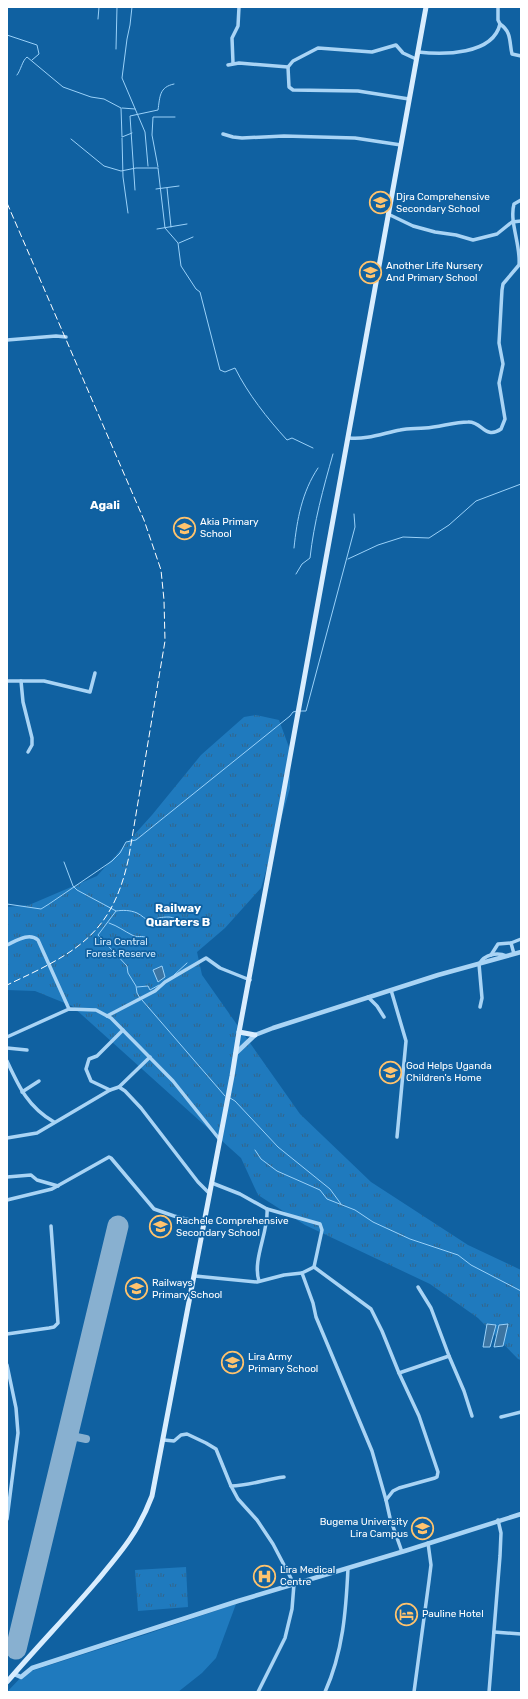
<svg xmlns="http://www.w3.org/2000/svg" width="528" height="1699" font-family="Rubik,sans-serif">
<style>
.grass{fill:#1f7abe}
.park{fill:url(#park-tufts)}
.water{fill:#3d75a2;stroke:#9ad1f9}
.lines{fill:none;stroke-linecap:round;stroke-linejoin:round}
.stream{stroke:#9ad1f9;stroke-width:1}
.taxiway{stroke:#88b0d0;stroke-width:8}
.runway{stroke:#88b0d0;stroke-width:21}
.minor{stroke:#a9d4f5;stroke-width:3.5}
.tertiary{stroke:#a9d4f5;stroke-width:4.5}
.secondary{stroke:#d9edfe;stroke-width:5}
.rail{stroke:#fff;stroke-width:1;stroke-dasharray:7 3;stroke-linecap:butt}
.labels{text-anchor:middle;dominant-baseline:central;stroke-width:3.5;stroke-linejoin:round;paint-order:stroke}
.poi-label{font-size:10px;fill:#fff;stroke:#1061a1;text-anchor:start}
.park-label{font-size:10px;fill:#d2ebfe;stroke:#1061a1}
.quarter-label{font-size:12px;font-weight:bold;fill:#fff;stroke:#1061a1}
</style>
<defs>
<pattern id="park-tufts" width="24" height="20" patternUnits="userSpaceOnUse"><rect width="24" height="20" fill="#1f7abe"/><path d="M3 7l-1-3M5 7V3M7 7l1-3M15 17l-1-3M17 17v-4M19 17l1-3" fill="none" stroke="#33658b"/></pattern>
</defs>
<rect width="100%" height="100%" fill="#1061a1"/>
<!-- grass -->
<path class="grass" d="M236 1604 216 1658 202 1673 178 1692H7L25 1673 144 1635Z"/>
<!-- park -->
<g class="park">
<path d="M256 715 279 720 290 750V788L261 888 225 928 197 952 202 975 300 1114 371 1182 468 1245 521 1270V1360L518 1359 478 1318 430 1284 305 1225 258 1195 241 1158 72 1006 35 991 7 990V907L29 905 97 876 152 815 201 755 244 717Z"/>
<path d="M186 1567 188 1607 138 1611 135 1570Z"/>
</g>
<!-- water -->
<g class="water">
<path d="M162 966 165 977 158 982 153 970Z"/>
<path d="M487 1324 496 1325 490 1347H483Z"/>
<path d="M508 1324 503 1346 494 1347 499 1325Z"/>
</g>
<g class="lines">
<!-- stream -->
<g class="stream">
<path d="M132 7 130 25 127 39 122 78 145 132 148 166"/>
<path d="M98 19 99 7"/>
<path d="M7 35 37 45 39 54 32 60"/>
<path d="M116 49 117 7"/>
<path d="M17 75C21 70 22 61 27 57L63 87 91 97 104 99 121 108 122 137 132 133"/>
<path d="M122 108 135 109"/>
<path d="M122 138 123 177 128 213"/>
<path d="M71 139 104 166 121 171 136 168H158L165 228 178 243 181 266 196 289 200 292 220 370 225 372 235 368C248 394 267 418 287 440L292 438 313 448"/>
<path d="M158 167 152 135 153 117H175"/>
<path d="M167 188 171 227"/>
<path d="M156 189 179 186"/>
<path d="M135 190 130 116 158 110C160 97 159 87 174 84"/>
<path d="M157 229 187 224"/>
<path d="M179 243 193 237"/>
<path d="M294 548C297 519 302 492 318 468"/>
<path d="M348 559 378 545 403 537 429 538 449 525 476 501 521 484"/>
<path d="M296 574 302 564 310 558C314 522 323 489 333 454"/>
<path d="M300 711H306L355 527 354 514"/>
<path d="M64 862 73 886 77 890 116 911 98 935 127 966 128 973 136 986 137 993 140 998"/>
<path d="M7 904 41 909 49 904 112 861 120 853 126 842 136 840 290 716 293 712 297 711"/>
<path d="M116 911C123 910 130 910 137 913 142 915 145 920 151 921 157 918 161 917 169 917 179 918 190 930 199 923"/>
<path d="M109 923C118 926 124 931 132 935 137 938 142 935 147 938V944"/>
<path d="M174 975 187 963"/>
<path d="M137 987 148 986 150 990 159 985"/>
<path d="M142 1000 225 1096"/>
<path d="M230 1098 235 1101 278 1147 330 1189 341 1204"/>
<path d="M255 1150 261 1159 277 1171 320 1190 327 1199 355 1210 373 1222 410 1239 458 1255 471 1265 521 1291"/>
</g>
<!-- taxiway -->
<path class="taxiway" d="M67 1435 86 1439"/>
<!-- runway -->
<path class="runway" d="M16 1649 118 1226"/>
<!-- minor -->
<g class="minor">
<path d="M500 24C512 32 509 42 512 54L521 56"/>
<path d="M418 52C443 55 493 55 500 24L498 20V7"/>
<path d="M233 63 232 38 238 26 239 7"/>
<path d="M228 65 239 63 288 67"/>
<path d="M409 99 358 91 293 90 289 87 288 67 293 61 318 48 372 52 396 45 403 53 416 59"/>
<path d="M223 134 233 137 242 138 284 136 355 138 401 145"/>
<path d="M388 214 413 226 435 232 456 235 473 240 497 234 512 222 521 221"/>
<path d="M7 340 56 336 66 337"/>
<path d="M349 438C366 440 384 433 400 430 409 428 417 429 425 428 440 427 454 422 468 422 482 421 485 440 501 429L505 419 499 383 503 364 499 343 502 290 503 284 519 265C521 245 509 222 514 204L521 200"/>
<path d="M7 681H44L90 692 95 673"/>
<path d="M21 681 23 702 32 738V745L28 752"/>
<path d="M7 945C16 941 29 932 38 940L69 1009"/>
<path d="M514 954 511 943 521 939"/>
<path d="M491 955 498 944 511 943"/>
<path d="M391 990 406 1041 397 1137"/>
<path d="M368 997 377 1006 384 1017"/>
<path d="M480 1007 482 998 479 964C485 954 497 952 507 956"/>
<path d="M107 1016 155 991 165 982 206 958 220 968 250 980"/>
<path d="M7 1037 69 1009 96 1010 111 1018 173 1081 220 1140"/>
<path d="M7 1048 27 1050"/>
<path d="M7 1061C19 1087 28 1107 54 1122"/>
<path d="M119 1087 125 1091 141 1108 198 1182 210 1194"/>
<path d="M110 1090 91 1081 86 1069 89 1059 97 1056 123 1030"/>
<path d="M22 1092 39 1081"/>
<path d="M7 1138 37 1133 110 1090 119 1087 150 1057"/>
<path d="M7 1177 31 1175 37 1180 58 1186"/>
<path d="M212 1183 240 1194 267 1209 320 1224 322 1230 314 1267"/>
<path d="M7 1200 52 1189 109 1157 111 1158 154 1209 174 1216 205 1224"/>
<path d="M314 1267 302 1273 313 1303 316 1317 372 1451 386 1500 390 1518 402 1552"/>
<path d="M314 1267 371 1309 382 1331 399 1373 419 1416 438 1472 437 1477 435 1478 399 1488 393 1491 386 1500"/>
<path d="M195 1276 257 1282 284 1275 302 1273"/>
<path d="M259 1281C252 1260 269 1231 267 1209"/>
<path d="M7 1334 49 1328 54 1327 58 1323 51 1226"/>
<path d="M449 1356 464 1391 472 1416"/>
<path d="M7 1365 16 1408 18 1433 7 1519"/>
<path d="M399 1373 449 1356 431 1308 418 1287"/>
<path d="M501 1417 521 1412"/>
<path d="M164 1440 174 1441 181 1435 187 1434 206 1443 216 1449 231 1486C249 1486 266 1479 284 1477"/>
<path d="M231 1486 238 1499 257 1520 273 1544 294 1584 292 1609 285 1638 258 1692"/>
<path d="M494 1632 521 1634"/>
<path d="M325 1692C343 1652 346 1611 348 1568"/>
<path d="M414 1692 429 1581 431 1565 428 1543"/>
<path d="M489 1692 500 1556 501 1533 498 1520"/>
</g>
<!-- tertiary -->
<g class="tertiary">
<path d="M236 1053 255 1035 273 1028 438 975 521 952"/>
<path d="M14 1674 21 1677 32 1668 238 1601 408 1550 521 1514"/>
</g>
<!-- secondary -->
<g class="secondary">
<path d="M239 1032 255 1035"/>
<path d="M7 1682C36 1648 67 1616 96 1582 121 1552 138 1533 152 1496L232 1076 239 1032 282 801 426 7"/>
</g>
<!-- rail -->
<path class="rail" d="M7 203 144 520 161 570 164 600 165 641 129 856C113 935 75 953 7 985"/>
</g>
<!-- icons -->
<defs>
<symbol id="school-ring" viewBox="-11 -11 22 22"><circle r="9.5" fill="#1061a1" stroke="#ffc36d" stroke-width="1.5"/><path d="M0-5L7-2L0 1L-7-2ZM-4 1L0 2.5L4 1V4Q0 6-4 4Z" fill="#ffc36d"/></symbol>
<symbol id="university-ring" viewBox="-11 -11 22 22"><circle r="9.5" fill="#1061a1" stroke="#ffc36d" stroke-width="1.5"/><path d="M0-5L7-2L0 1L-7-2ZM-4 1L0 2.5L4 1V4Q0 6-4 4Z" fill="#ffc36d"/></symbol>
<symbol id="hospital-ring" viewBox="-11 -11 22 22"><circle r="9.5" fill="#1061a1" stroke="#ffc36d" stroke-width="1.5"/><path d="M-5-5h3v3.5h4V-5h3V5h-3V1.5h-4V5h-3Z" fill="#ffc36d"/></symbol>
<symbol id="hotel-ring" viewBox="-11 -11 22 22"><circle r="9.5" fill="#1061a1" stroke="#ffc36d" stroke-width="1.5"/><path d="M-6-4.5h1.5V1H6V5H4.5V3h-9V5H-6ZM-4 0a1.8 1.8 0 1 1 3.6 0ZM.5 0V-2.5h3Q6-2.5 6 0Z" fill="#ffc36d"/></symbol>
</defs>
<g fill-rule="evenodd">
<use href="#school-ring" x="368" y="190" width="25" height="25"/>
<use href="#school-ring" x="358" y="260" width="25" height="25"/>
<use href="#school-ring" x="172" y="516" width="25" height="25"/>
<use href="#school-ring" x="378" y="1060" width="25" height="25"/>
<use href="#school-ring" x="148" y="1214" width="25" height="25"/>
<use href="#school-ring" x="124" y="1276" width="25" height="25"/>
<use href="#school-ring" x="220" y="1350" width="25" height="25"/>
<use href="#university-ring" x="410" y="1516" width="25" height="25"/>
<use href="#hospital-ring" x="252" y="1564" width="25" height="25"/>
<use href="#hotel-ring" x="394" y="1602" width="25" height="25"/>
</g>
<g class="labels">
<!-- poi labels -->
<g class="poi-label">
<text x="396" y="197">Djra Comprehensive<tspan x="396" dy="12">Secondary School</tspan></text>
<text x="386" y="266">Another Life Nursery<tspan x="386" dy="12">And Primary School</tspan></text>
<text x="200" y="522">Akia Primary<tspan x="200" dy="12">School</tspan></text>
<text x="406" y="1066">God Helps Uganda<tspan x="406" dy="12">Children's Home</tspan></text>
<text x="176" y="1221">Rachele Comprehensive<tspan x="176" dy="12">Secondary School</tspan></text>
<text x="152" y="1283">Railways<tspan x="152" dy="12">Primary School</tspan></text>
<text x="248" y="1357">Lira Army<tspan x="248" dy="12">Primary School</tspan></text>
<text x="408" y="1522" text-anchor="end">Bugema University<tspan x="408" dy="12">Lira Campus</tspan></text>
<text x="280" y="1570">Lira Medical<tspan x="280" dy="12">Centre</tspan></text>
<text x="422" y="1614">Pauline Hotel</text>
</g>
<!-- park labels -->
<g class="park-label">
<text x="121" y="942">Lira Central<tspan x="121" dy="12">Forest Reserve</tspan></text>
</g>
<!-- quarter labels -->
<g class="quarter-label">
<text x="105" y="505">Agali</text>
<text x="178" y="908">Railway<tspan x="178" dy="14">Quarters B</tspan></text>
</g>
</g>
<!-- border -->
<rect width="528" height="1699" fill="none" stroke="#ffffff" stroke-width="16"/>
</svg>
